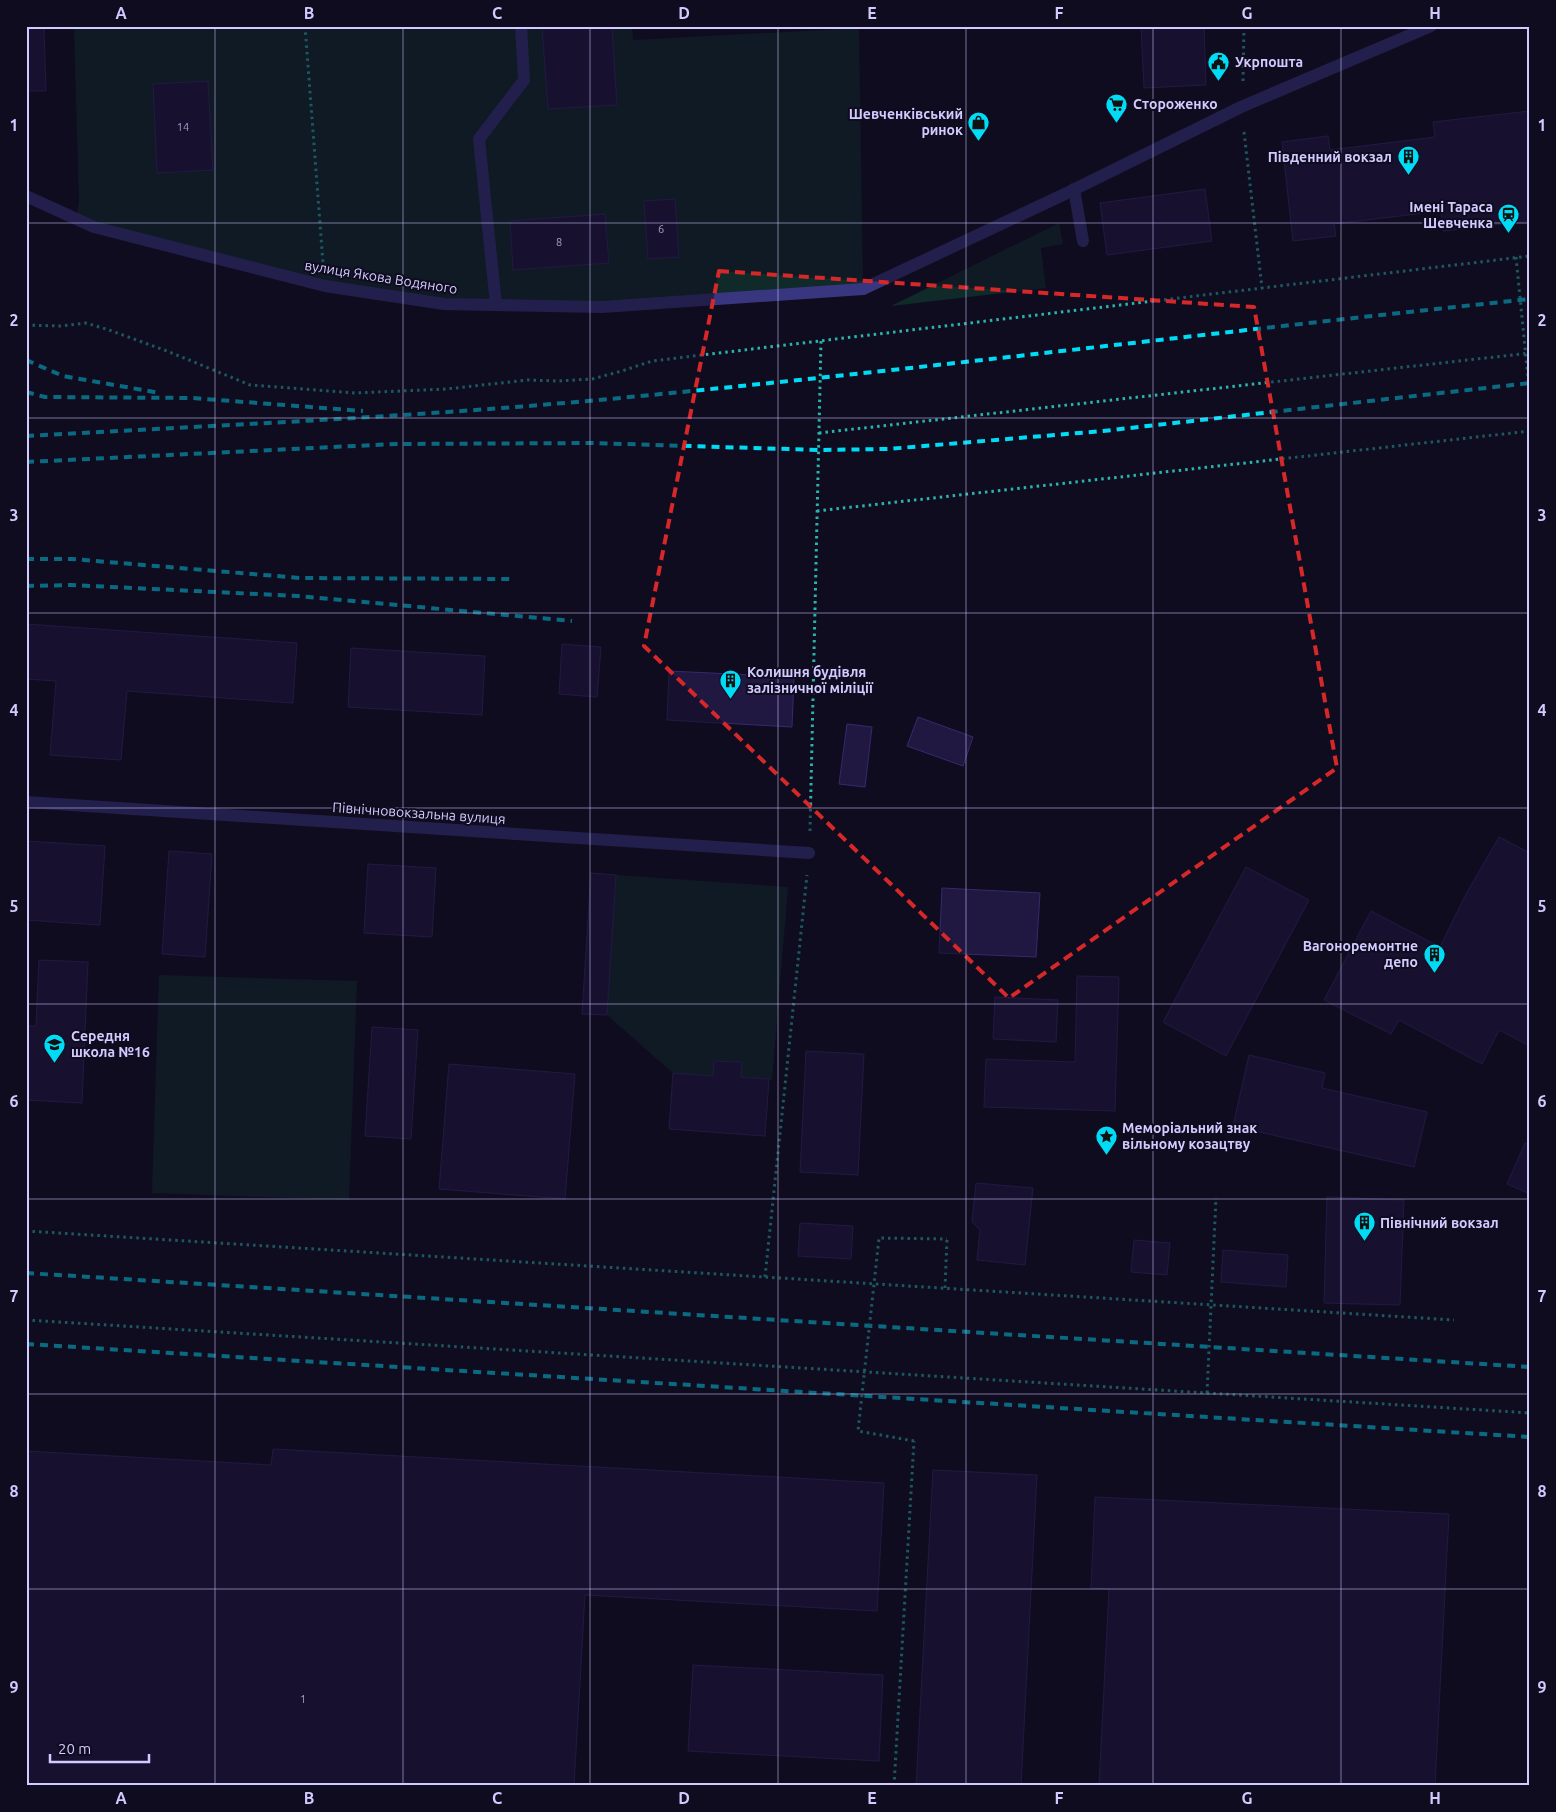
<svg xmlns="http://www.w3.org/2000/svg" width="1556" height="1812" font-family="Ubuntu,sans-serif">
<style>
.green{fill:#0f2a29}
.building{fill:#201841;stroke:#37296e}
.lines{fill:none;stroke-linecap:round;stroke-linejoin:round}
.path{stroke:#2ab4ac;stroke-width:3;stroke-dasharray:2.5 4;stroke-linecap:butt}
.lane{stroke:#393680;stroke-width:12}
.street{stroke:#393680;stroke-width:12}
.rail{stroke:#00dcf6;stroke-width:4;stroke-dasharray:8 6;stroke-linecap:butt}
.path-bridge{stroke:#2ab4ac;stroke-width:3;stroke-dasharray:2.5 4;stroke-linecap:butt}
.marked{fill:none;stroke:#d62828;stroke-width:4;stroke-dasharray:10 6;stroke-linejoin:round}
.grid{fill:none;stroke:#d1cbff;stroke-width:1;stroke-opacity:0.55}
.labels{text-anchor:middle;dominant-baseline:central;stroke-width:4;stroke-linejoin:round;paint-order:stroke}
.number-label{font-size:11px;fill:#a59ed0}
.poi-label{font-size:14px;font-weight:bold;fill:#d1cbff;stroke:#100c20;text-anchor:start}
.street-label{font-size:14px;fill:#d1cbff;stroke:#100c20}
.neatline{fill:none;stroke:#d1cbff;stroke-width:2}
.grid-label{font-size:16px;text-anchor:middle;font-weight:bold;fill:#d1cbff}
</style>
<rect width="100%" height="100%" fill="#100c20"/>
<!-- green -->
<g class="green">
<path d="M74 26H632L633 40 859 28 863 289 651 304H444L325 286 76 219 79 201Z"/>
<path d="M1059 223 1063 244 1041 248 1046 288 891 306Z"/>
<path d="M616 875 788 887 772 1080 741 1077 742 1062 714 1061 713 1076 673 1073 607 1015Z"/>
<path d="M159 975 357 981 349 1200 152 1193Z"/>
</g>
<!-- building -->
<g class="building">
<path d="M542 26H612L617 105 548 109Z"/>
<path d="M1141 26H1204L1206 85 1144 88Z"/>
<path d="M44 28 46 91H26V29Z"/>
<path d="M208 81 213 170 157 173 153 84Z"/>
<path d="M1530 111V221L1443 231 1441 211 1334 224 1336 236 1293 241 1282 142 1328 136 1330 150 1435 137 1433 122Z"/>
<path d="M1205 189 1212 241 1107 255 1100 203Z"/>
<path d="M675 199 679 257 648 259 644 201Z"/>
<path d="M605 214 609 263 513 270 510 221Z"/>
<path d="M26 624 297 643 293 703 127 691 121 760 50 755 56 681 26 679Z"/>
<path d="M562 644 601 647 597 697 559 694Z"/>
<path d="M351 648 485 656 482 715 348 707Z"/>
<path d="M669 671 794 677 792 727 667 720Z"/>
<path d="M918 717 973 737 963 766 907 746Z"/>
<path d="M847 724 872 727 865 787 839 784Z"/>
<path d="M1499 837 1530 853V1046L1499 1030 1482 1064 1399 1020 1391 1034 1324 1000 1371 911 1440 947 1465 896Z"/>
<path d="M26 841 105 846 100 925 26 920Z"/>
<path d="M169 851 212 854 205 957 162 954Z"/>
<path d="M368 864 436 868 432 937 364 933Z"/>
<path d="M1246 867 1309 900 1226 1056 1163 1022Z"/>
<path d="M591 873 616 875 607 1015 582 1014Z"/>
<path d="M942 888 1040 893 1036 957 939 953Z"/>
<path d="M39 960 88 962 82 1103 26 1100V1026H36Z"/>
<path d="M1077 976 1119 977 1115 1111 984 1107 986 1059 1075 1062Z"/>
<path d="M995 997 1058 1000 1056 1042 993 1039Z"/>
<path d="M372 1027 418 1030 411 1139 365 1136Z"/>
<path d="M806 1051 864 1054 858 1175 800 1172Z"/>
<path d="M1249 1055 1325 1073 1322 1088 1427 1112 1414 1167 1233 1126Z"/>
<path d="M714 1061 742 1062 741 1077 769 1079 765 1136 669 1129 673 1073 713 1076Z"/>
<path d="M449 1064 575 1074 565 1199 439 1189Z"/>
<path d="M1525 1143 1530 1145V1194L1507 1184Z"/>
<path d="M976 1183 1033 1188 1025 1265 977 1260 980 1230 972 1222Z"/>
<path d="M1327 1197 1404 1200 1400 1305 1324 1303Z"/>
<path d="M800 1223 853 1226 851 1259 798 1256Z"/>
<path d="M1134 1240 1170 1243 1167 1275 1131 1272Z"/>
<path d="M1223 1250 1288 1255 1286 1287 1221 1282Z"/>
<path d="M273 1449 884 1483 877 1611 585 1595 574 1786H26V1451L271 1465Z"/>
<path d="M933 1470 1037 1475 1021 1786H916Z"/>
<path d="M1095 1497 1449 1514 1435 1786H1099L1109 1589 1091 1588Z"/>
<path d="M693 1665 883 1675 879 1761 688 1751Z"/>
</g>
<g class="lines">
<!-- path -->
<g class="path">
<path d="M305 26 323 263"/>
<path d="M1243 81 1244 26"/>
<path d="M1244 132 1262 288"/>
<path d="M1516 257 1530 398"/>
<path d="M26 325 60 326 86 323 109 330 167 351 250 385 355 393 446 389 528 380 558 381 592 379 622 371 652 361 1530 256"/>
<path d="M819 433 1530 353"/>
<path d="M817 511 1530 431"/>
<path d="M810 831 821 341"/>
<path d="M26 1231 1454 1320"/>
<path d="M765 1277 807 875"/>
<path d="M945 1288 947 1239"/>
<path d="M26 1320 1530 1413"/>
<path d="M1207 1393 1216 1198"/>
<path d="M894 1786 914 1441"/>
</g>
<!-- lane -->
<g class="lane">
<path d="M1074 189 1083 241"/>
<path d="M863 289 1067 193 1241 107 1431 26"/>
<path d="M496 305 479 139 524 80 521 26"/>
</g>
<!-- street -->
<g class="street">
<path d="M26 196 94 227 325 286 444 304 602 307 863 289"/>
<path d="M26 802 809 853"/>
</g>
<!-- rail -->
<g class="rail">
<path d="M26 360 63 376 160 393"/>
<path d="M26 392 45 397 192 398 363 411"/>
<path d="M26 436C221 425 416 417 609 399 917 370 1223 331 1530 299"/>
<path d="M26 462 395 444 592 443 818 450 888 449 1103 431 1530 383"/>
<path d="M26 559H72L300 578 511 579"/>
<path d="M26 586 71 585 298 596 572 621"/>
<path d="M26 1273 1530 1367"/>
<path d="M26 1344 1530 1437"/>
</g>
<!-- path-bridge -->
<path class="path-bridge" d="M914 1441 858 1431 879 1238 947 1239"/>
</g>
<!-- marked area -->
<path d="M0 0H1556V1812H0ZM719 271 1254 307 1337 768 1009 998 644 646Z" fill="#100c20" fill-opacity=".55" fill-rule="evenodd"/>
<path class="marked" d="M719 271 1254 307 1337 768 1009 998 644 646Z"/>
<!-- grid -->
<path class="grid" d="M215 26V1786M403 26V1786M590 26V1786M778 26V1786M966 26V1786M1153 26V1786M1341 26V1786M26 223H1530M26 418H1530M26 613H1530M26 808H1530M26 1004H1530M26 1199H1530M26 1394H1530M26 1589H1530"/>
<!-- icons -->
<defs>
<symbol id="civic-pin" viewBox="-11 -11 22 30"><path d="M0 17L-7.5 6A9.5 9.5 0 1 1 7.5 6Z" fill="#00dcf6" stroke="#100c20"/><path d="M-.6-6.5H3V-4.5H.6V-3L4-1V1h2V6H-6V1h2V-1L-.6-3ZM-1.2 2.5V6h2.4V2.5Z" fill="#111"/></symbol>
<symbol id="supermarket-pin" viewBox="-11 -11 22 30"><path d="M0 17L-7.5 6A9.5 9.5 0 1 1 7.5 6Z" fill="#00dcf6" stroke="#100c20"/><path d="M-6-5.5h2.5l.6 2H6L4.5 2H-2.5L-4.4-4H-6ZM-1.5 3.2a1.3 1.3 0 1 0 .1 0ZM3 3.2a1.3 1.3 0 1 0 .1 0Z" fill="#111"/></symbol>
<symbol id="shop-pin" viewBox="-11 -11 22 30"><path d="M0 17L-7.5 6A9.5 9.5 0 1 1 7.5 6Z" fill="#00dcf6" stroke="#100c20"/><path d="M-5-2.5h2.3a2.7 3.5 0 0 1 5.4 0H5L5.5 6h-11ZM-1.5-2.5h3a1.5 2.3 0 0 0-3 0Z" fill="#111"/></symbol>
<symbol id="building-pin" viewBox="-11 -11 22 30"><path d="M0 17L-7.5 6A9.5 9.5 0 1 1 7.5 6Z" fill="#00dcf6" stroke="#100c20"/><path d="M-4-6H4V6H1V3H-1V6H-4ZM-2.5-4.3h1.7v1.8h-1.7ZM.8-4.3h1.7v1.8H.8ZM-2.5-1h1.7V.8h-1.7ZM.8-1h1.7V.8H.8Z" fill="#111"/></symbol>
<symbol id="station-pin" viewBox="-11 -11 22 30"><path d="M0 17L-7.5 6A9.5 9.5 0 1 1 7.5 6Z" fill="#00dcf6" stroke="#100c20"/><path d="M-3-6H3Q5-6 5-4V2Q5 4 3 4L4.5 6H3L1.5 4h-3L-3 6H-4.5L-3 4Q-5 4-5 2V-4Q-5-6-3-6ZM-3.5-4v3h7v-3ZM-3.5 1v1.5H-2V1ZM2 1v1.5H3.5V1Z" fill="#111"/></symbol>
<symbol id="school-pin" viewBox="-11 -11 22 30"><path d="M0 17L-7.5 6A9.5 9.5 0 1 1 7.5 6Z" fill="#00dcf6" stroke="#100c20"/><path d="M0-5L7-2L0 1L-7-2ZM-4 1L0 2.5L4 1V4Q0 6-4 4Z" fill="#111"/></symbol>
<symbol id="sight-pin" viewBox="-11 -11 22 30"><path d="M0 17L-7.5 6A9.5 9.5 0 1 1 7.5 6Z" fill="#00dcf6" stroke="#100c20"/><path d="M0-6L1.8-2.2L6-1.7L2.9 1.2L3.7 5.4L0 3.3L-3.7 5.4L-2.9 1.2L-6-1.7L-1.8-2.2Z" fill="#111"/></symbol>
</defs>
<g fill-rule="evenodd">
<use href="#civic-pin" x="1206" y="50" width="25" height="34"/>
<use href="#supermarket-pin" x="1104" y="92" width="25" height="34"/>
<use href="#shop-pin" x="966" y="110" width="25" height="34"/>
<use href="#building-pin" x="1396" y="144" width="25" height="34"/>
<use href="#station-pin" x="1496" y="202" width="25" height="34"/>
<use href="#building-pin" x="718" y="668" width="25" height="34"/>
<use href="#building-pin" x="1422" y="942" width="25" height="34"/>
<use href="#school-pin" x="42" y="1032" width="25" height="34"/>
<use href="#sight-pin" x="1094" y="1124" width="25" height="34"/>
<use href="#building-pin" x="1352" y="1210" width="25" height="34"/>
</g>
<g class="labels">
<!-- number labels -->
<g class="number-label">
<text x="183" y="127">14</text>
<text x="661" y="229">6</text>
<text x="559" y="242">8</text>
<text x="303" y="1699">1</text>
</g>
<!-- poi labels -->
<g class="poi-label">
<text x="1235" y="62">Укрпошта</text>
<text x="1133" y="104">Стороженко</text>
<text x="963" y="114" text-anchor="end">Шевченківський<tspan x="963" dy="16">ринок</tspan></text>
<text x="1392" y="157" text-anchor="end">Південний вокзал</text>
<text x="1493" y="207" text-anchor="end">Імені Тараса<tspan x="1493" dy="16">Шевченка</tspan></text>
<text x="747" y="672">Колишня будівля<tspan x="747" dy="16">залізничної міліції</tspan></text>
<text x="1418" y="946" text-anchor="end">Вагоноремонтне<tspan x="1418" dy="16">депо</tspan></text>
<text x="71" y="1036">Середня<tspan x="71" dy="16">школа №16</tspan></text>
<text x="1122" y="1128">Меморіальний знак<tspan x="1122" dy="16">вільному козацтву</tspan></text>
<text x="1380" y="1223">Північний вокзал</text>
</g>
<!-- street labels -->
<g class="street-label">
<text transform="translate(381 277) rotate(9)">вулиця Якова Водяного</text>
<text transform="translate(419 813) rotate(4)">Північновокзальна вулиця</text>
</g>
</g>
<!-- border -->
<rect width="1556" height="1812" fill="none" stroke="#100c20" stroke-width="55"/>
<!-- scale -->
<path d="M50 1754v8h99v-8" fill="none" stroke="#d1cbff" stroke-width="2.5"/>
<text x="58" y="1754" font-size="15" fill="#d1cbff" stroke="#100c20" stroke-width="4" paint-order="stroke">20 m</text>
<rect x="28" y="28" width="1500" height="1756" class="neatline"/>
<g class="grid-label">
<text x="121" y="19">A</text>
<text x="309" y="19">B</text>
<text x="497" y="19">C</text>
<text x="684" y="19">D</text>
<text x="872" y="19">E</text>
<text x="1059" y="19">F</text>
<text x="1247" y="19">G</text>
<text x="1435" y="19">H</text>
<text x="14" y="131">1</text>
<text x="1542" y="131">1</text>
<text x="14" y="326">2</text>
<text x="1542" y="326">2</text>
<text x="14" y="521">3</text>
<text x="1542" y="521">3</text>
<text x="14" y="716">4</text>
<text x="1542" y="716">4</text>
<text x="14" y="912">5</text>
<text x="1542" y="912">5</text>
<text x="14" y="1107">6</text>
<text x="1542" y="1107">6</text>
<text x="14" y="1302">7</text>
<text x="1542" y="1302">7</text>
<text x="14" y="1497">8</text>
<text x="1542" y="1497">8</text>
<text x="14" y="1693">9</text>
<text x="1542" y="1693">9</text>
<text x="121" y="1804">A</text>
<text x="309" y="1804">B</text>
<text x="497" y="1804">C</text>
<text x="684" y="1804">D</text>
<text x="872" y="1804">E</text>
<text x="1059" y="1804">F</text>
<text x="1247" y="1804">G</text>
<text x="1435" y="1804">H</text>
</g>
</svg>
